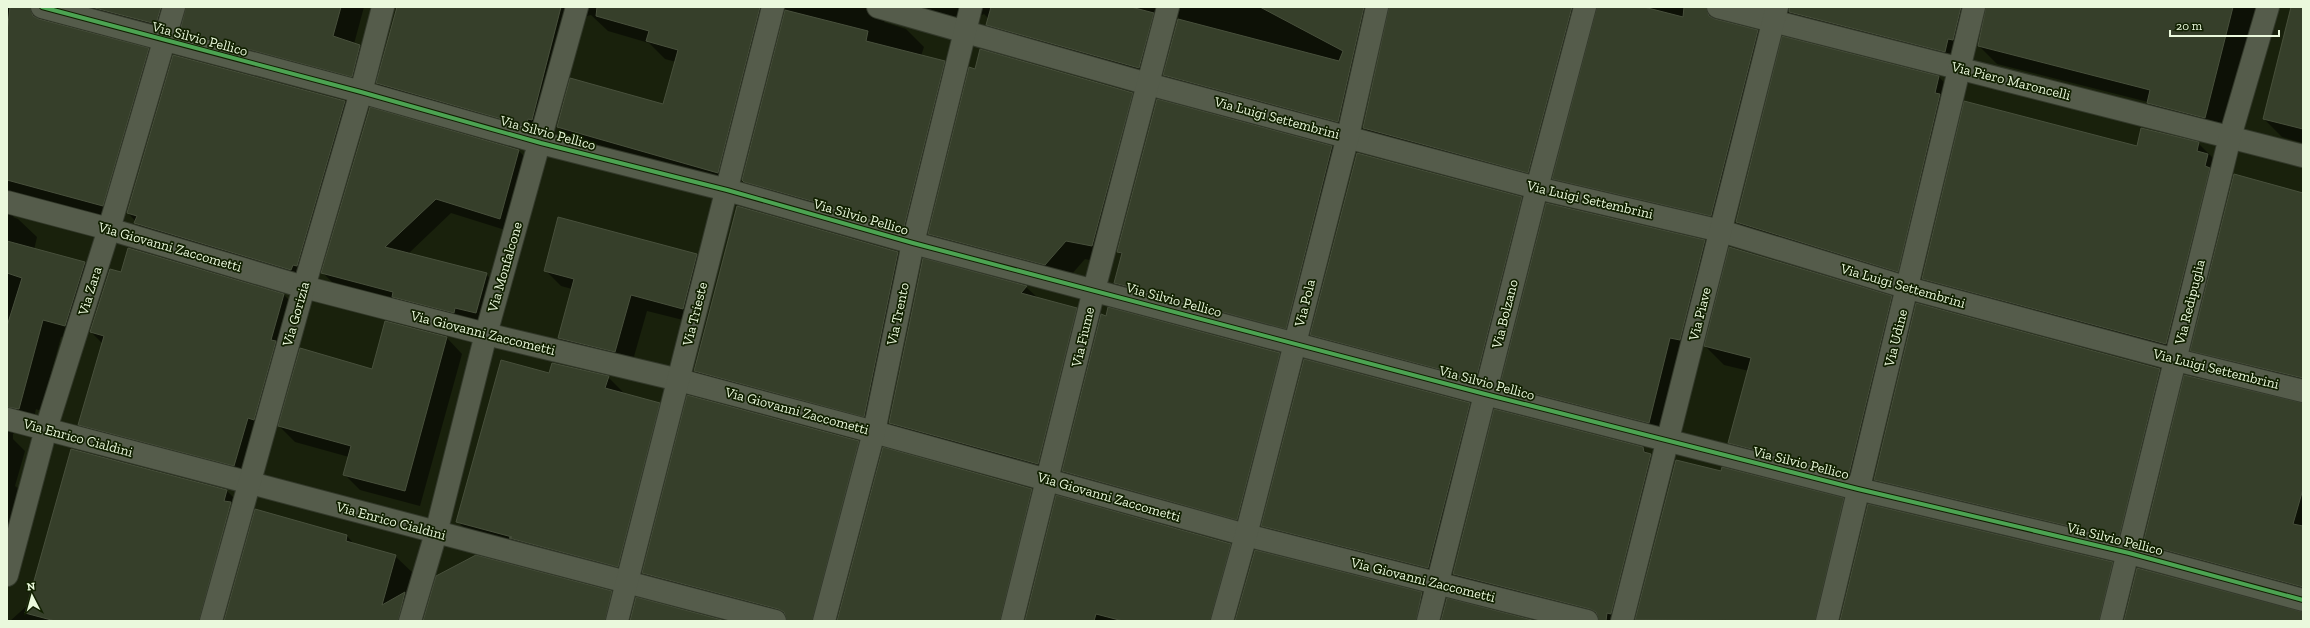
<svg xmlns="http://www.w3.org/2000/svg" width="2310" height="628" font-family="'Zilla Slab',serif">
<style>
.shadow{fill:#0007}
.building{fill:#363f2a;stroke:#48503c}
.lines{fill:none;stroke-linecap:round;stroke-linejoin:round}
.street-casing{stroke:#33392b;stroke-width:24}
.street{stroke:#555c4b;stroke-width:22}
.cycleway-casing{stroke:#112000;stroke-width:6}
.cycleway{stroke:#4ca352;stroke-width:4}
.labels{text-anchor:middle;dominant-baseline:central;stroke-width:3.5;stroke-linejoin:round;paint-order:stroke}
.street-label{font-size:14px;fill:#eaf8dc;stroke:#112000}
</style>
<rect width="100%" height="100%" fill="#19210c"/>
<!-- shadow -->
<g class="shadow">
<path d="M7 7H364L354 44 360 45 378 64 370 94 199 49 181 31 182 19 174 42 51 17 48 23 148 49 167 68 121 224 17 211 13 217 18 219 37 237 34 250 85 263 103 281 84 343 61 337 41 411 36 409 32 426 22 425 13 434V439L25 451 15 486 21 491 7 543Z"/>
<path d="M398 7H2256L2223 136 2166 121 2148 102 1997 64 1979 46 1986 15 1983 17 1963 70 1808 30 1792 14 1727 17 1725 22 1758 31 1776 49 1730 234 1572 197 1553 178 1597 12 1591 22 1546 190 1382 146 1364 128 1389 16 1383 23 1357 140 1183 93 1164 75 1179 16 1174 22 1157 86 1006 43 987 25 989 19 984 14 980 16 976 25 888 16 884 22 906 29 924 47 921 56 944 62 963 80 922 245 763 200 745 181 785 16 779 22 736 190 576 145 558 127 663 105 676 62 665 59 649 43 608 31 591 15 587 16 583 24 551 138 396 101 377 83Z"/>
<path d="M2292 7H2303V143L2282 137 2264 119Z"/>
<path d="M174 56 345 102 364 120 316 284 154 242 128 213Z"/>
<path d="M1939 77 1957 96 1916 290 1755 241 1737 222Z"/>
<path d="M1132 94 1151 112 1111 265 1085 259 1064 283 948 253 929 234Z"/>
<path d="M1158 101 1332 147 1351 166 1305 347 1134 302 1115 283 1122 256 1118 251Z"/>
<path d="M370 109 519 151 534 166 515 233 451 213 408 254 486 274 501 289 491 328 337 287 322 272Z"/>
<path d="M2198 143 2217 162 2185 363 1942 297 1923 278 2137 147Z"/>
<path d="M2303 194V392L2210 369 2191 350Z"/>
<path d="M1521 198 1540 217 1495 397 1330 353 1311 335Z"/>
<path d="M1547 204 1705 241 1724 260 1668 441 1520 403 1501 385Z"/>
<path d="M738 207 898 253 917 272 883 435 713 389 695 371Z"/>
<path d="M559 218 697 255 713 271 699 324 647 311 631 367 575 354 559 338 572 289 561 286 545 270Z"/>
<path d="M128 249 284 295 303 314 253 484 98 443 79 424 103 344 91 332 122 273Z"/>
<path d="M923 260 1026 287 1038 298 1076 309 1095 328 1057 483 908 442 890 423Z"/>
<path d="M1891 297 1910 316 1868 492 1748 462 1730 443 1749 371 1724 365 1705 346Z"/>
<path d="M447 338 462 354 420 506 360 490 344 474 349 457 295 442 279 426 373 370Z"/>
<path d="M1279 354 1298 372 1256 538 1082 490 1063 471Z"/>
<path d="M2160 370 2178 388 2137 556 1893 498 1875 480Z"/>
<path d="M550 374 608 377 626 395 659 403 678 422 637 585 476 540 457 521Z"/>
<path d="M2303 403V600L2163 562 2144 543Z"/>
<path d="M1469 404 1488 423 1447 586 1281 544 1262 526Z"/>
<path d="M858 442 877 461 835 621H774L662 592 643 573Z"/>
<path d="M1642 448 1670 473 1632 621H1585L1473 593 1454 574Z"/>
<path d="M72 450 227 491 244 508 220 621H199L231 506 230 504 197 621H10L29 604Z"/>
<path d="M1676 461 1843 499 1862 518 1837 621H1636Z"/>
<path d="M1031 490 1050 508 1022 621H838Z"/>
<path d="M347 536 355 545 395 556 413 573 399 621H225Z"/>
<path d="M1230 545 1249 563 1233 621H1026Z"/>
<path d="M1255 551 1422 593 1441 612 1439 621H1236Z"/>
<path d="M2112 563 2131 582 2121 621H1841Z"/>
<path d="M611 592 630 611 628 621H433Z"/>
</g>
<!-- building -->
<g class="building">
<path d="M10 7H30L33 16 39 19 149 48 103 206 7 180V32Z"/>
<path d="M91 7H161L156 24Z"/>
<path d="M186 7H341L333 36 360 45 352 77 180 31Z"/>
<path d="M397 7H561L532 120 528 119 526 126 376 83Z"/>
<path d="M597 7H760L718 173 557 127 570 78 663 104 678 50 646 41 649 31 596 16Z"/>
<path d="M991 7H1131L1154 13 1139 68 986 25Z"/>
<path d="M1260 7H1364L1338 122 1163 75 1178 19 1339 61 1343 51Z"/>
<path d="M1389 7H1572L1528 173 1363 128Z"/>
<path d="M1597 7H1644L1683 17 1684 7H1706L1709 16 1715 19 1758 30 1711 216 1552 179Z"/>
<path d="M1789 7H1961L1953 40 1948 39 1945 52 1789 12Z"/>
<path d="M1986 7H2233L2205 118 2147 103 2150 90 1978 46Z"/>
<path d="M2291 7H2303V129L2263 119Z"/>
<path d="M785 10 868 31 866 41 945 61 904 227 744 182 742 180Z"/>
<path d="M1782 36 1939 76 1935 93 1940 94 1898 272 1736 222Z"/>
<path d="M980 49 1133 93 1092 246 1066 241 1045 265 928 234 969 67 975 69Z"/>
<path d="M173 55 345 101 297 266 293 265 291 270 134 223 137 216 127 213Z"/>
<path d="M1157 99 1332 146 1286 329 1114 283 1122 253 1117 252Z"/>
<path d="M1964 101 2137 146 2141 128 2199 142 2197 151 2208 154 2205 166 2210 168 2166 344 1922 279Z"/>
<path d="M370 107 519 150 500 219 436 199 385 247 487 273 476 313 455 308 454 313 392 297 393 292 321 273Z"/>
<path d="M1357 153 1522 197 1476 379 1310 335Z"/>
<path d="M2234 174 2303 193V378L2190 351Z"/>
<path d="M1546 203 1705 240 1680 340 1670 338 1649 423 1500 385Z"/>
<path d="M737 206 898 252 864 417 694 371Z"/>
<path d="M558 217 697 254 683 309 631 295 615 352 558 338 574 279 544 271Z"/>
<path d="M7 241 85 262 65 326 43 320 19 409 7 407V326L22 278 7 273Z"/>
<path d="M1729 247 1892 296 1849 474 1728 443 1751 358 1704 346Z"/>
<path d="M128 248 284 294 271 340 276 341 254 420 248 418 234 466 78 425 104 336 90 332 110 269 121 272Z"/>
<path d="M923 258 1027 286 1021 293 1077 308 1038 464 889 423Z"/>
<path d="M1916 303 2160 369 2119 538 1874 480Z"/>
<path d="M1108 307 1280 353 1237 520 1062 471 1101 314 1106 316Z"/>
<path d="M385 321 447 337 405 491 343 475 351 446 278 426 300 348 372 369Z"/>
<path d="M1304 359 1470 403 1428 568 1261 526Z"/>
<path d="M501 360 549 373 552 363 609 376 605 388 660 403 618 567 509 538 512 537 456 522Z"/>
<path d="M2184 375 2303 403V489L2293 524 2303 526V587L2143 544Z"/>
<path d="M687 395 859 441 812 621H787L784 612 778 609 642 573Z"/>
<path d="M1494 409 1643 447 1644 452 1651 454 1611 614 1607 613 1606 621H1599L1596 612 1590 609 1453 574Z"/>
<path d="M883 447 1032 489 1000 621H837Z"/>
<path d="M71 449 227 490 224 501 231 502 199 621H55L25 613Z"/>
<path d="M1676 460 1721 471 1722 467 1844 498 1815 621 1635 620Z"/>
<path d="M1056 495 1231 544 1210 621H1123L1096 614 1094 621H1025Z"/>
<path d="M1868 504 2113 562 2099 621H1840Z"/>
<path d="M255 509 347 535 346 541 396 555 382 605 405 592 398 621H224Z"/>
<path d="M1255 550 1422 592 1416 621H1235Z"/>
<path d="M476 555 612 591 605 621H423L436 576Z"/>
<path d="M2137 568 2303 612V621H2124Z"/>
<path d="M636 597 726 621H630Z"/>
<path d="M1447 598 1536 621H1441Z"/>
</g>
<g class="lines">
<defs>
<g id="street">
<path d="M42 7 361 92 541 143 727 190 913 243 1485 394 1858 489 2129 553 2303 600"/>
<path d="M878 7 1148 84 1537 188 1721 231 1908 288 2176 360 2303 391"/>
<path d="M1718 7 2303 156"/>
<path d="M7 202 109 229 304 287 486 334 679 380 874 432 1246 535 1587 621"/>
<path d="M7 419 775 621"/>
<path d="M7 575 46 429 109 229 174 7"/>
<path d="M211 621 304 287 361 92 383 7"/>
<path d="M410 621 436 533 486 334 577 7"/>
<path d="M617 621 773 7"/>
<path d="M824 621 874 432 913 243 971 7"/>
<path d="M1012 621 1094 290 1168 7"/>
<path d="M1222 621 1246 535 1348 136 1377 7"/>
<path d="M1428 621 1537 188 1585 7"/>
<path d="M1622 621 1777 7"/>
<path d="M1827 621 1974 7"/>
<path d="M2111 621 2230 137 2268 7"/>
</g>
</defs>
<!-- street casing -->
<use href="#street" class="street-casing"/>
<!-- street -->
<use href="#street" class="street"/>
<defs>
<path id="cycleway" d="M42 7 361 92 541 143 727 190 913 243 1485 394 1858 489 2129 553 2303 600"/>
</defs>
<!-- cycleway casing -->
<use href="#cycleway" class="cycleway-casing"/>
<!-- cycleway -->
<use href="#cycleway" class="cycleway"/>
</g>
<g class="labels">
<!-- street labels -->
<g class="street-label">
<text transform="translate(200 39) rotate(15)">Via Silvio Pellico</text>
<text transform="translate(2011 81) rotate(14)">Via Piero Maroncelli</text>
<text transform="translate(1277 118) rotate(15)">Via Luigi Settembrini</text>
<text transform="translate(548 133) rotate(15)">Via Silvio Pellico</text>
<text transform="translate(1590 200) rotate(13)">Via Luigi Settembrini</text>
<text transform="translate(861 217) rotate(16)">Via Silvio Pellico</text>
<text transform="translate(170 247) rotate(16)">Via Giovanni Zaccometti</text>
<text transform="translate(505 267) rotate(-74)">Via Monfalcone</text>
<text transform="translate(1903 286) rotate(16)">Via Luigi Settembrini</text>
<text transform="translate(90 291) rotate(-73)">Via Zara</text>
<text transform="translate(1174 300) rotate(15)">Via Silvio Pellico</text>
<text transform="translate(2190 302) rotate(-76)">Via Redipuglia</text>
<text transform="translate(1305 303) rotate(-76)">Via Pola</text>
<text transform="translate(296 314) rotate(-74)">Via Gorizia</text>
<text transform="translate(695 314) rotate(-76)">Via Trieste</text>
<text transform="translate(898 314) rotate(-78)">Via Trento</text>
<text transform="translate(1505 314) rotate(-76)">Via Bolzano</text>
<text transform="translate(1700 314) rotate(-76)">Via Piave</text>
<text transform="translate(483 333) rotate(14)">Via Giovanni Zaccometti</text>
<text transform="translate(1083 337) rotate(-77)">Via Fiume</text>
<text transform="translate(1896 338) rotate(-76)">Via Udine</text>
<text transform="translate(2216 369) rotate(14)">Via Luigi Settembrini</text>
<text transform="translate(1487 383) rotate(15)">Via Silvio Pellico</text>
<text transform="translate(797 411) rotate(15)">Via Giovanni Zaccometti</text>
<text transform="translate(78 438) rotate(15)">Via Enrico Cialdini</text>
<text transform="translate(1801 463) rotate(14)">Via Silvio Pellico</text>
<text transform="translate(1109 497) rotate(16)">Via Giovanni Zaccometti</text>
<text transform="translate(391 521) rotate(15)">Via Enrico Cialdini</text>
<text transform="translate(2115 539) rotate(14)">Via Silvio Pellico</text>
<text transform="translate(1423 580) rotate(14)">Via Giovanni Zaccometti</text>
</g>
</g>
<!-- border -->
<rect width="2310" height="628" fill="none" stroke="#eaf8dc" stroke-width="16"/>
<!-- north arrow -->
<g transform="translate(32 596) rotate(354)" stroke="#112000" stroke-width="3" paint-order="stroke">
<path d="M0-3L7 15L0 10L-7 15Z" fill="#eaf8dc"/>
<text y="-6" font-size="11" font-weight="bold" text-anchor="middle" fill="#eaf8dc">N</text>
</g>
<!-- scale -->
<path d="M2170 30v6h109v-6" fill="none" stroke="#eaf8dc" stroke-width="2"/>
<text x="2176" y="30" font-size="12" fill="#eaf8dc" stroke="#112000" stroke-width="3" paint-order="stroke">20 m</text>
</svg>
